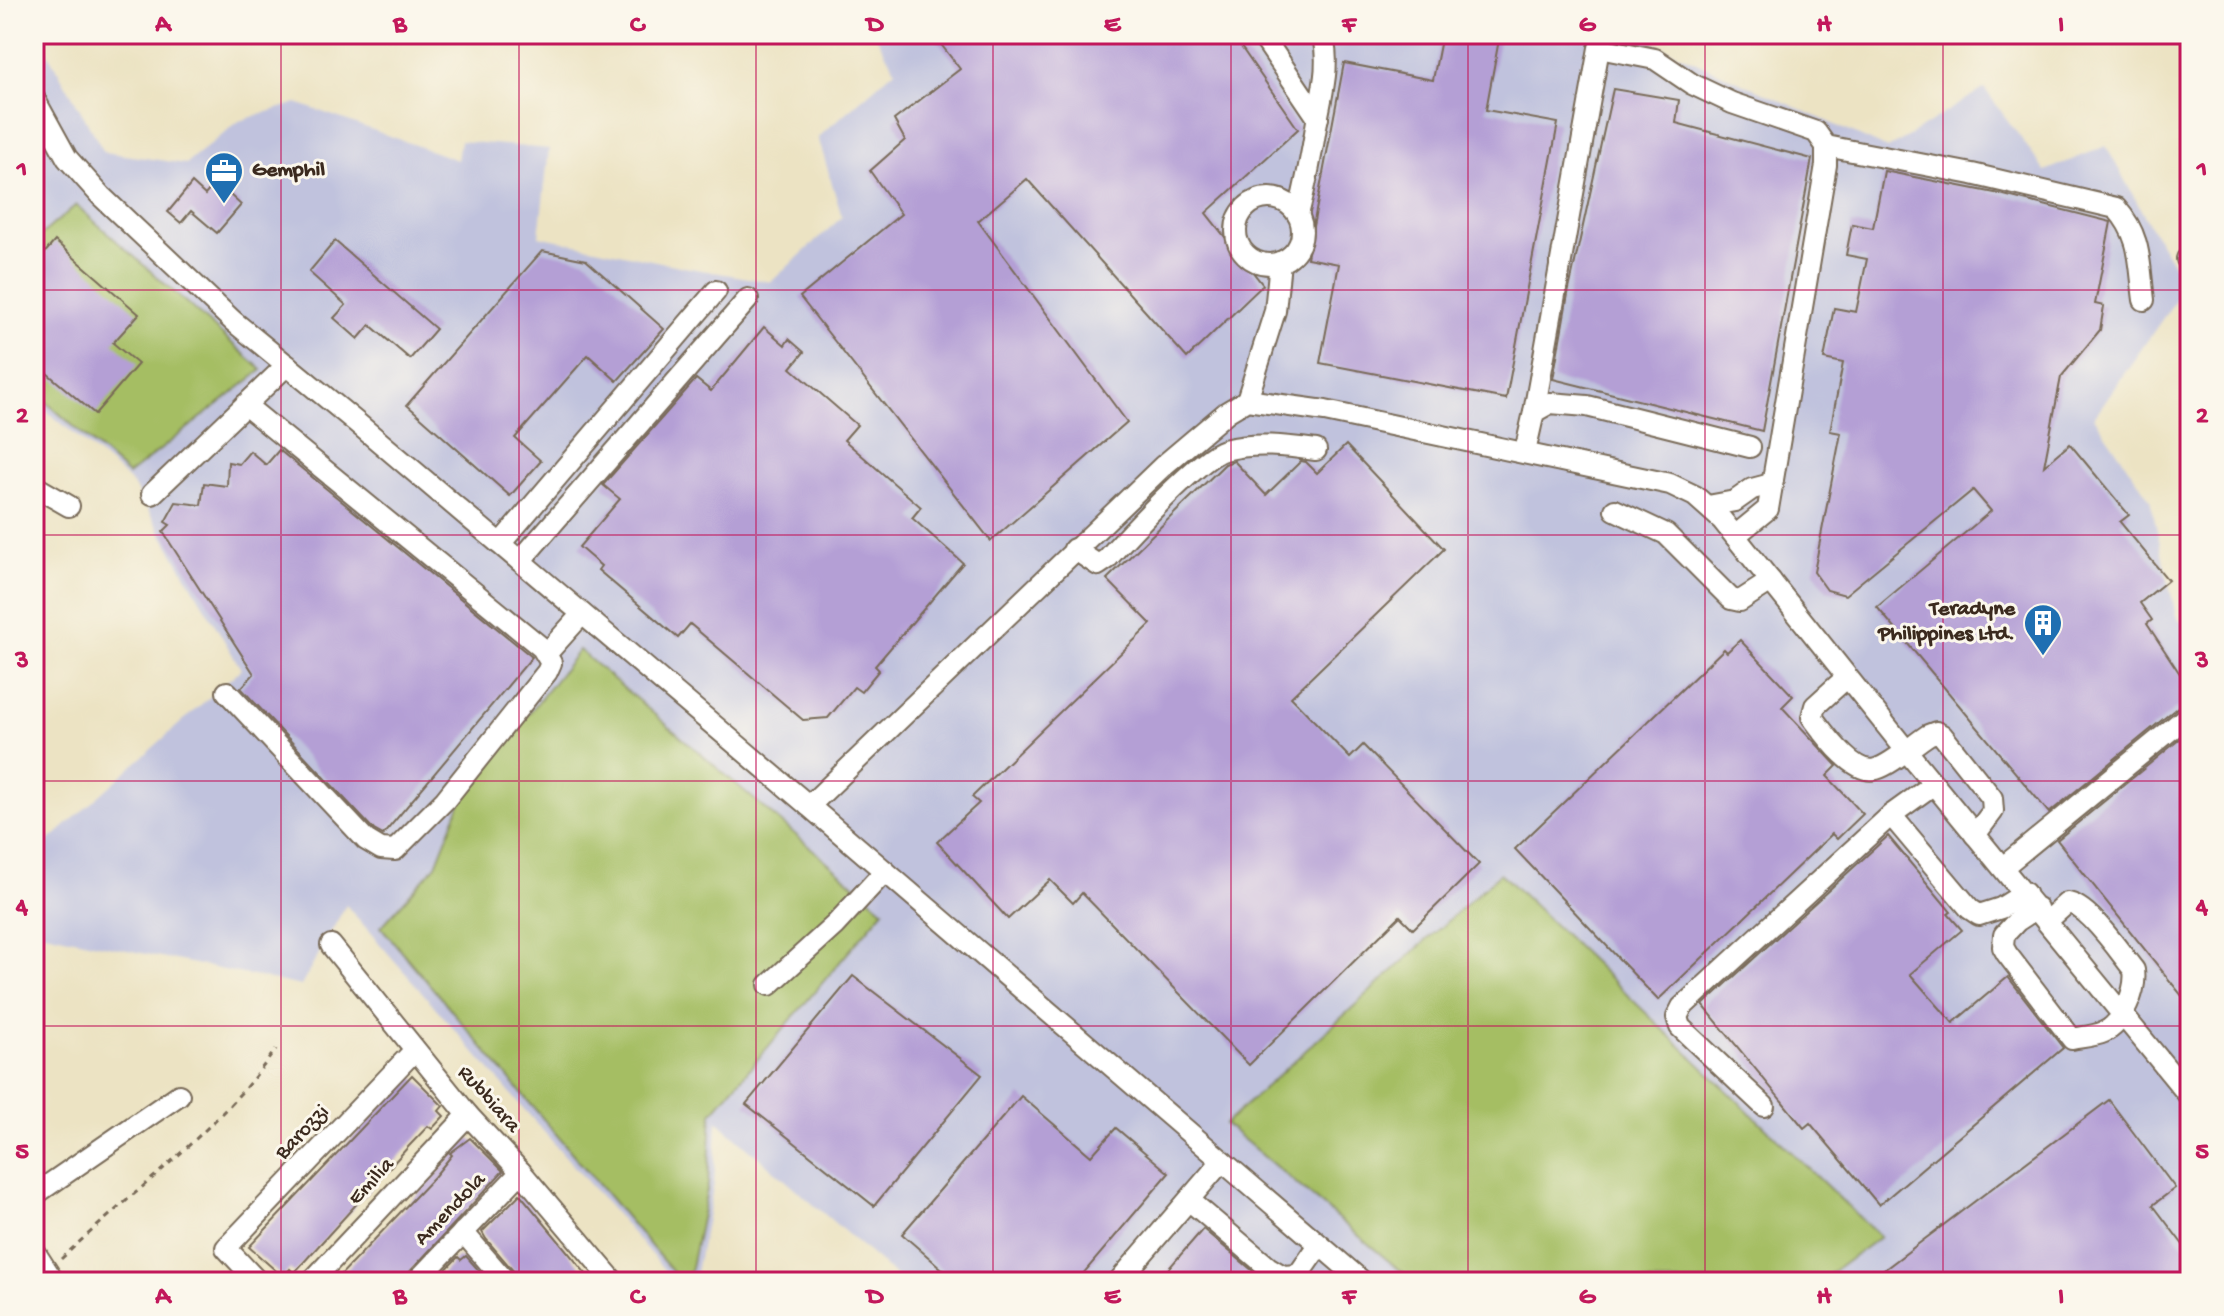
<svg xmlns="http://www.w3.org/2000/svg" width="2224" height="1316" font-family="'Gochi Hand',sans-serif">
<style>
.industrial{fill:#c0c2dd}
.green{fill:#a5be64;stroke:#707441;stroke-width:2}
.building{fill:#b49fd5}
.lines{fill:none;stroke-linecap:round;stroke-linejoin:round}
.minor-casing{stroke:#796b58;stroke-width:24}
.path{stroke:#796b58;stroke-width:3;stroke-dasharray:6 6;stroke-linecap:butt}
.minor{stroke:#fff;stroke-width:20}
.grid{fill:none;stroke:#c2185b;stroke-width:2;stroke-opacity:0.55}
.labels{text-anchor:middle;dominant-baseline:central;stroke-width:6;stroke-linejoin:round;paint-order:stroke}
.poi-label{font-size:22px;font-weight:bold;fill:#3b2a1e;stroke:#fbf7ec;text-anchor:start}
.street-label{font-size:22px;fill:#3b2a1e;stroke:#fbf7ec}
.neatline{fill:none;stroke:#c2185b;stroke-width:3}
.grid-label{font-size:26px;text-anchor:middle;font-weight:bold;fill:#c2185b}
</style>
<rect width="100%" height="100%" fill="#fbf7ec"/>
<filter id="ink" filterUnits="userSpaceOnUse"><feTurbulence type="fractalNoise" baseFrequency=".0125" numOctaves="2"/><feDisplacementMap in="SourceGraphic" scale="16" xChannelSelector="R" yChannelSelector="G"/><feConvolveMatrix kernelMatrix="1 2 1 2 8 2 1 2 1" color-interpolation-filters="sRGB"/></filter>
<filter id="wash" filterUnits="userSpaceOnUse"><feTurbulence type="fractalNoise" baseFrequency=".006" numOctaves="4" result="noise"/><feDisplacementMap in="SourceGraphic" scale="32" xChannelSelector="R" yChannelSelector="G"/><feGaussianBlur stdDeviation="1.8" result="paint"/><feColorMatrix in="noise" values="0 0 0 0 0 0 0 0 0 0 0 0 0 0 0 0 0 1.4 0 .05"/><feComposite in="paint" operator="in"/></filter>
<g filter="url(#wash)">
<rect width="100%" height="100%" fill="#ece3c3"/>
<!-- industrial -->
<path class="industrial" d="M34 34H37L104 152 186 164 239 121 297 103 457 160 460 141 549 149 539 236 684 267 771 282 842 217 818 137 895 70 875 34H1634L1888 149 1984 88 2045 171 2106 146 2146 219 2186 285 2094 417 2150 499 2176 616 2190 630V1282H903L717 1121 714 1183 694 1282H675L346 905 301 986 40 932 34 885V854L241 669 132 483 34 400Z"/>
<!-- green -->
<g class="green">
<path d="M76 205 262 370 128 475 34 391V241Z"/>
<path d="M579 650 884 910 712 1113 708 1185 688 1282H681L381 927 436 865 463 797Z"/>
<path d="M1500 873 1880 1237 1819 1282H1414L1225 1124Z"/>
</g>
<g id="blocks">
<!-- building -->
<g class="building">
<path d="M933 34H1232L1298 129 1206 213 1263 285 1187 358 1027 179 978 221 1127 422 991 541 800 297 901 214 870 171 905 140 894 120 960 69Z"/>
<path d="M1442 34H1500L1486 110 1558 123 1506 399 1320 363 1339 264 1307 258 1344 63 1433 80Z"/>
<path d="M1613 89 1679 100 1676 123 1812 159 1762 431 1553 379 1568 294Z"/>
<path d="M1884 171 2000 194 2111 222 2095 304 2104 306 2100 330 2061 377 2044 466 2070 444 2129 515 2120 522 2168 580 2140 603 2152 620 2147 624 2190 689V697L2049 813 1877 607 1991 511 1973 490 1845 595 1827 590 1814 572 1841 433 1830 431 1843 363 1824 359 1834 308 1856 312 1867 259 1846 255 1852 224 1873 228Z"/>
<path d="M216 182 241 205 217 233 191 211 181 223 168 212 192 183 205 195Z"/>
<path d="M55 241 139 314 113 343 138 364 95 414 34 362V265Z"/>
<path d="M335 241 436 329 410 359 370 325 358 339 334 318 346 305 309 272Z"/>
<path d="M542 251 586 260 664 329 617 381 588 355 515 438 541 461 510 496 407 405Z"/>
<path d="M764 327 785 345 789 339 804 352 791 368 857 425 844 440 921 507 912 518 963 563 875 666 879 670 861 692 854 687 828 718 803 720 690 624 678 638 598 570 601 566 579 547 620 499 603 485 696 379 711 391Z"/>
<path d="M1346 445 1444 549 1291 697 1350 758 1363 745 1479 864 1413 929 1400 916 1249 1065 1082 893 1073 903 1050 880 1008 919 937 842 979 803 972 797 1151 624 1107 579 1225 464 1234 461 1266 495 1301 461 1306 462 1317 473Z"/>
<path d="M279 450 532 657 383 835 374 830 241 688 254 674 163 532 170 525 165 522 176 502 201 505 204 483 227 486 228 462 239 464 250 451 266 465Z"/>
<path d="M1740 640 1793 696 1782 707 1837 766 1827 776 1863 814 1837 839 1832 834 1658 1000 1515 849 1724 649 1727 652Z"/>
<path d="M2186 734 2190 740V1006L2057 840Z"/>
<path d="M1888 836 1951 912 1948 914 1962 930 1910 974 1953 1023 2008 977 2063 1048 1879 1205 1810 1123 1804 1128 1703 1005Z"/>
<path d="M853 976 982 1075 874 1206 746 1104Z"/>
<path d="M412 1075 443 1106 439 1111 444 1116 432 1129 428 1126 409 1146 294 1273 290 1269 283 1277 249 1247Z"/>
<path d="M1021 1096 1091 1156 1116 1128 1169 1173 1076 1282H957L902 1234Z"/>
<path d="M2109 1100 2175 1188 2153 1205 2190 1254V1282H1868Z"/>
<path d="M470 1138 503 1171 404 1278 400 1282H334L434 1177 452 1155 450 1153Z"/>
<path d="M520 1194 587 1275 578 1282H519L516 1274 486 1239 482 1232Z"/>
<path d="M1203 1229 1260 1277 1268 1282H1157Z"/>
<path d="M466 1256 489 1282H434L458 1257 461 1260Z"/>
</g>
</g>
</g>
<g filter="url(#ink)">
<use href="#blocks" fill-opacity="0" stroke="#796b58" stroke-width="2"/>
<g class="lines">
<defs>
<g id="minor">
<path d="M1261 34 1318 118"/>
<path d="M34 98 67 158 101 196 233 321 356 422 809 806 1363 1282"/>
<path d="M1826 146 1972 174 2116 208C2142 237 2139 263 2144 300"/>
<circle cx="1269" cy="231" r="33"/>
<path d="M1298 215C1306 184 1312 153 1317 121 1322 92 1331 64 1322 34"/>
<path d="M2187 259H2190"/>
<path d="M1247 400 1275 311 1280 262"/>
<path d="M1534 412 1599 48 1655 59 1692 84 1732 103 1816 132 1826 146V165L1768 509 1735 536"/>
<path d="M1525 452 1534 412 1550 403 1587 406 1750 447"/>
<path d="M34 486 69 506"/>
<path d="M152 494 287 365"/>
<path d="M1708 506 1735 501 1752 489 1771 484"/>
<path d="M1615 510 1666 534 1731 599 1740 601 1771 581"/>
<path d="M500 544 716 291"/>
<path d="M1074 549 1098 565 1107 559C1126 537 1200 457 1224 450 1254 442 1287 446 1316 450"/>
<path d="M520 561 748 299"/>
<path d="M547 653 582 614"/>
<path d="M1847 677 1815 706 1812 717C1824 733 1854 776 1876 769 1891 765 1914 744 1928 735L1936 732 1942 735 1992 798 1993 811 1975 835"/>
<path d="M227 692 366 840 381 849 395 850 445 800 547 672 551 663 542 648 245 405"/>
<path d="M1934 784 1891 815 1970 909 1979 915 2001 908 2025 893"/>
<path d="M809 806 1163 466 1227 412 1247 400 1325 411 1670 484 1695 496 1722 520 1905 749 2190 1097"/>
<path d="M2003 867 2190 714"/>
<path d="M2037 908 2017 921 2004 935 2003 947 2007 954 2072 1039C2082 1037 2095 1036 2104 1032 2123 1024 2137 989 2134 970 2120 953 2088 904 2067 903L2047 921"/>
<path d="M331 945 468 1115 521 1172 614 1282"/>
<path d="M769 985 835 925 885 871"/>
<path d="M1764 1106 1680 1027 1677 1017 1682 1007 1891 815"/>
<path d="M34 1195 179 1095"/>
<path d="M1189 1200 1268 1267 1283 1276 1298 1275 1319 1245"/>
<path d="M463 1232 506 1282"/>
<path d="M34 1251 54 1282"/>
<path d="M258 1282 226 1248 414 1051"/>
<path d="M311 1282 468 1115"/>
<path d="M416 1282 521 1172"/>
<path d="M1118 1282 1222 1161"/>
</g>
</defs>
<!-- minor casing -->
<use href="#minor" class="minor-casing"/>
<!-- path -->
<path class="path" d="M61 1259C134 1190 217 1132 276 1049"/>
<!-- minor -->
<use href="#minor" class="minor"/>
</g>
</g>
<!-- grid -->
<path class="grid" d="M281 34V1282M519 34V1282M756 34V1282M993 34V1282M1231 34V1282M1468 34V1282M1705 34V1282M1943 34V1282M34 290H2190M34 535H2190M34 781H2190M34 1026H2190"/>
<!-- icons -->
<defs>
<symbol id="office-pin" viewBox="-11 -11 22 30"><path d="M0 17L-7.5 6A9.5 9.5 0 1 1 7.5 6Z" fill="#1f6fb2" stroke="#fbf7ec"/><path d="M-6-3h4V-5.5h4V-3h4V5H-6ZM-1-4.5V-3h2v-1.5ZM-6 0V1H6V0Z" fill="#fff"/></symbol>
<symbol id="building-pin" viewBox="-11 -11 22 30"><path d="M0 17L-7.5 6A9.5 9.5 0 1 1 7.5 6Z" fill="#1f6fb2" stroke="#fbf7ec"/><path d="M-4-6H4V6H1V3H-1V6H-4ZM-2.5-4.3h1.7v1.8h-1.7ZM.8-4.3h1.7v1.8H.8ZM-2.5-1h1.7V.8h-1.7ZM.8-1h1.7V.8H.8Z" fill="#fff"/></symbol>
</defs>
<g fill-rule="evenodd">
<use href="#office-pin" x="202" y="149" width="44" height="60"/>
<use href="#building-pin" x="2021" y="601" width="44" height="60"/>
</g>
<g class="labels">
<!-- poi labels -->
<g class="poi-label">
<text x="252" y="171">Gemphil</text>
<text x="2015" y="610" text-anchor="end">Teradyne<tspan x="2015" dy="25">Philippines Ltd.</tspan></text>
</g>
<!-- street labels -->
<g class="street-label">
<text transform="translate(488 1100) rotate(48)">Rubbiara</text>
<text transform="translate(303 1133) rotate(-46)">Barozzi</text>
<text transform="translate(372 1182) rotate(-47)">Emilia</text>
<text transform="translate(451 1210) rotate(-46)">Amendola</text>
</g>
</g>
<!-- margin -->
<rect width="2224" height="1316" fill="none" stroke="#fbf7ec" stroke-width="88"/>
<rect x="44" y="44" width="2136" height="1228" class="neatline"/>
<g class="grid-label">
<text x="163" y="31">A</text>
<text x="400" y="31">B</text>
<text x="637" y="31">C</text>
<text x="875" y="31">D</text>
<text x="1112" y="31">E</text>
<text x="1349" y="31">F</text>
<text x="1587" y="31">G</text>
<text x="1824" y="31">H</text>
<text x="2061" y="31">I</text>
<text x="22" y="176">1</text>
<text x="2202" y="176">1</text>
<text x="22" y="422">2</text>
<text x="2202" y="422">2</text>
<text x="22" y="667">3</text>
<text x="2202" y="667">3</text>
<text x="22" y="913">4</text>
<text x="2202" y="913">4</text>
<text x="22" y="1158">5</text>
<text x="2202" y="1158">5</text>
<text x="163" y="1303">A</text>
<text x="400" y="1303">B</text>
<text x="637" y="1303">C</text>
<text x="875" y="1303">D</text>
<text x="1112" y="1303">E</text>
<text x="1349" y="1303">F</text>
<text x="1587" y="1303">G</text>
<text x="1824" y="1303">H</text>
<text x="2061" y="1303">I</text>
</g>
</svg>
